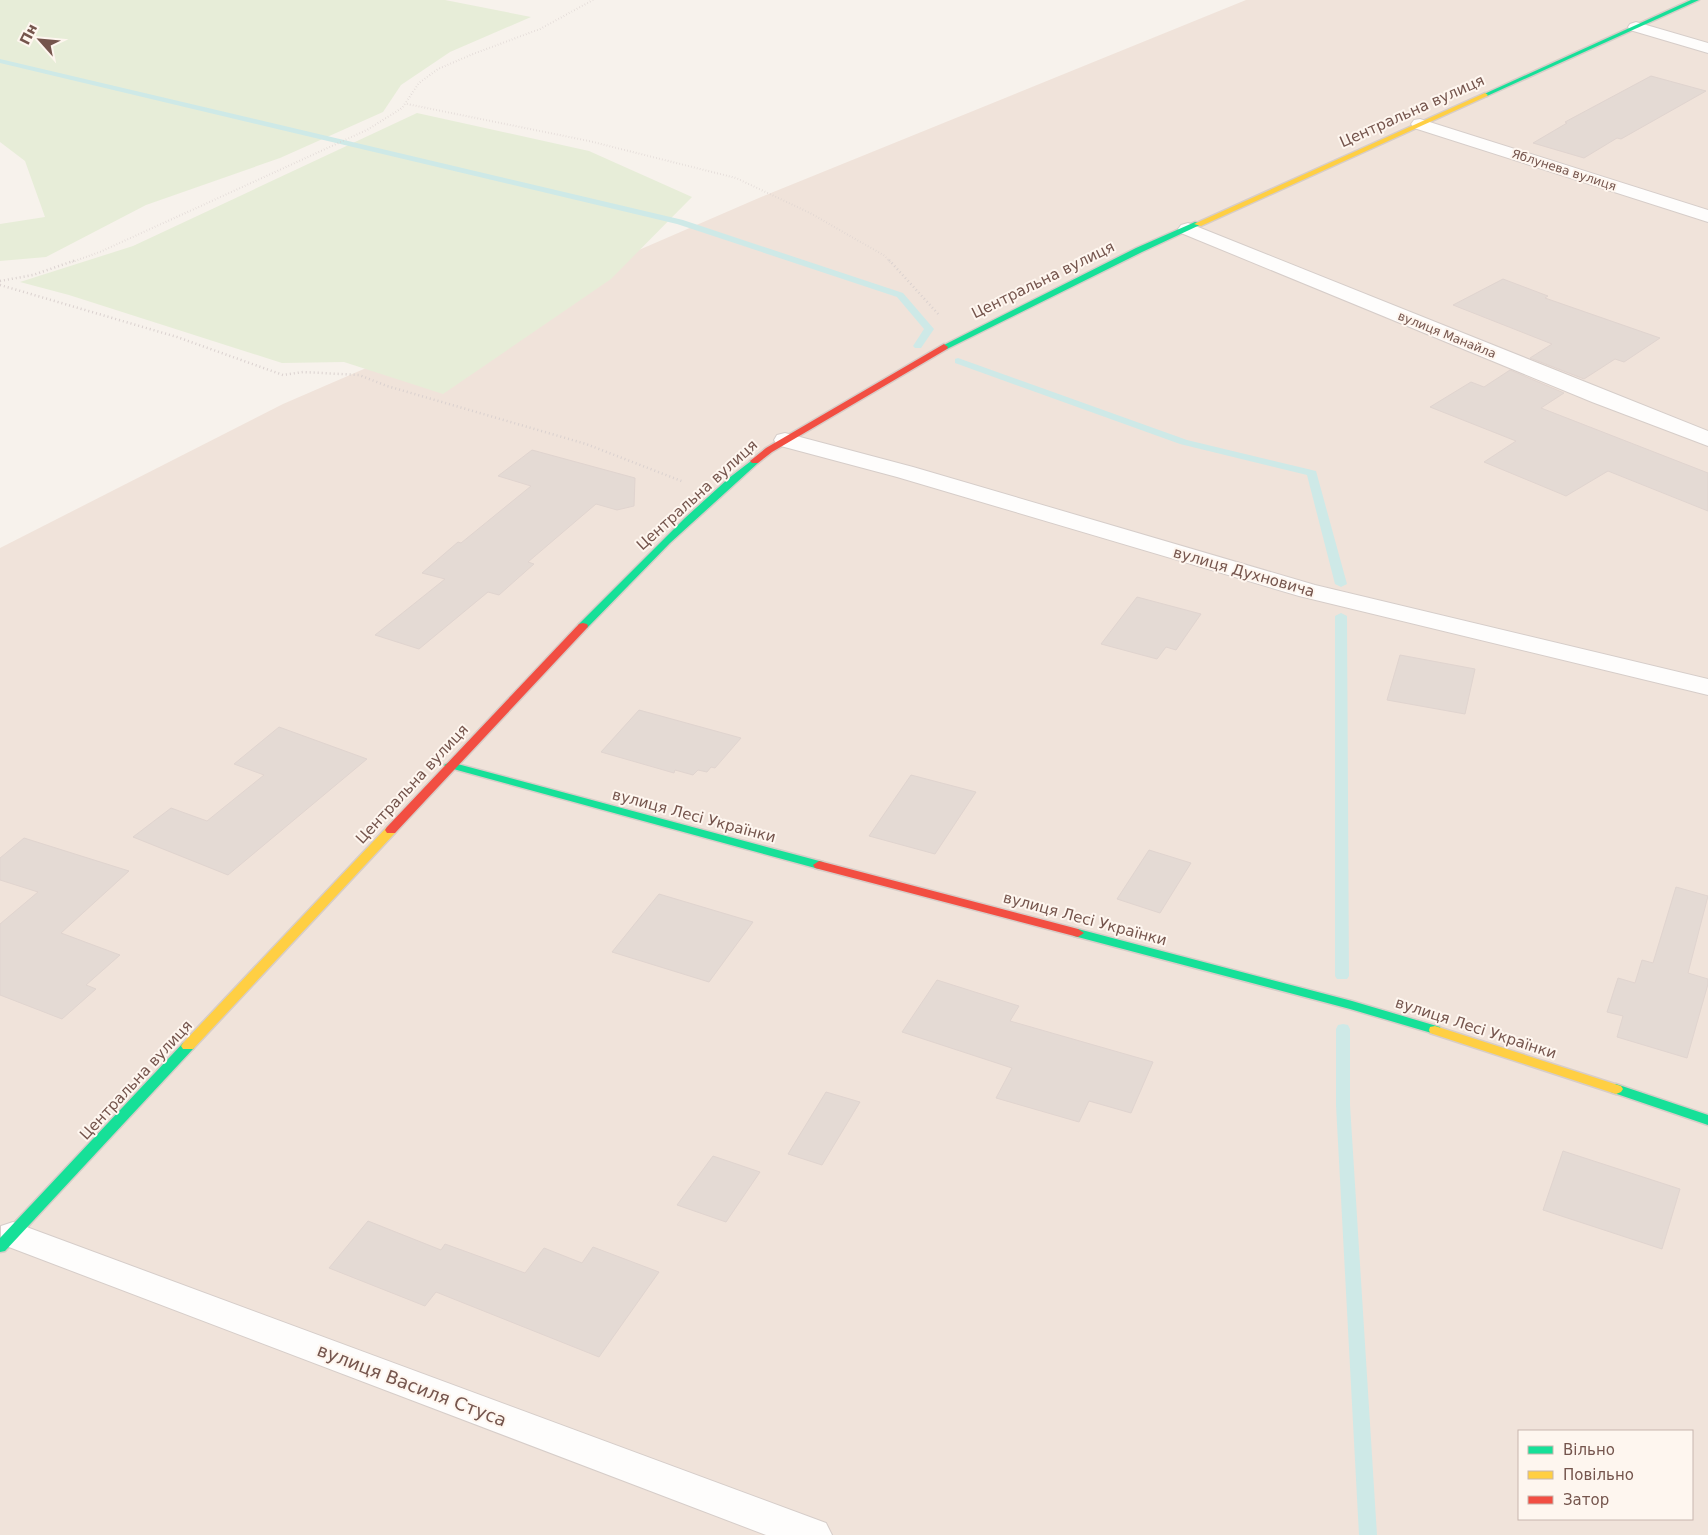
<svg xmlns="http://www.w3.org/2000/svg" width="1708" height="1535" font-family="'DejaVu Sans',sans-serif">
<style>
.residential{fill:#f0e3da;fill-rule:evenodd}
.green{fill:#e7edd8}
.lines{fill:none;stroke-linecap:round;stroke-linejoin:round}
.stream{fill:#cee9e7;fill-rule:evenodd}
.building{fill:#e4dad4;stroke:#e0d4cf}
.street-casing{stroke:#d6cdc9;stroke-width:2}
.fast-casing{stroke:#d7cdc8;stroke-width:3}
.slow-casing{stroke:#d7cdc8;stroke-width:3}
.jam-casing{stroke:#d7cdc8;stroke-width:3}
.path-far1{stroke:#dad1cf;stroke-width:2;stroke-dasharray:0.5 2.5;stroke-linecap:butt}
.path{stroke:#dad1cf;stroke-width:2.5;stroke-dasharray:1 3;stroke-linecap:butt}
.street{fill:#fefdfc;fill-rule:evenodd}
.fast{fill:#16e098;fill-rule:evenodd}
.slow{fill:#ffcf43;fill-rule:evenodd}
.jam{fill:#f24e42;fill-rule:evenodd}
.labels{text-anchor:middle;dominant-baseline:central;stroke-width:4;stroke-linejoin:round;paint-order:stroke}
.far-street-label{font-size:12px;fill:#75554d;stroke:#fef6ef}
.street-label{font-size:15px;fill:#75554d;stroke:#fef6ef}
.near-street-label{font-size:18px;fill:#75554d;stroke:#fef6ef}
</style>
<rect width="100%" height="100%" fill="#f7f2ec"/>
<!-- residential -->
<path class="residential" d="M1246 0H1708V1535H0V548L283 404 766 195ZM1519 1431H1692V1519H1519Z"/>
<!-- green -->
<g class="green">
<path d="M0 0H445L531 17 450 52 401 85 383 112 280 158 146 205 46 257 0 261V224L45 217 25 161 0 142Z"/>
<path d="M417 113 589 151 692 197 611 279 443 394 344 362 282 363 69 295 20 282 133 246Z"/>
</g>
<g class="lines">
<!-- stream -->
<g class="stream">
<path d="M0 59 683 220 903 293 934 329 921 348H915L913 346 924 329 897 297 677 224 0 63Z"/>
<path d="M958 358 1187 440 1316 471 1347 584 1341 587 1335 584 1307 475 1180 444 955 363V359Z"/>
<path d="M1341 613 1347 616 1349 976 1347 979H1337L1335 976V616Z"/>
<path d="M1343 1024 1348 1025 1350 1029V1105L1377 1535H1359L1336 1105V1029L1338 1025Z"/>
</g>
</g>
<!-- building -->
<g class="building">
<path d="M1651 76 1706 91 1621 139 1617 138 1584 158 1533 143 1567 123 1565 122Z"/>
<path d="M1503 279 1548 296 1545 298 1660 338 1624 362 1615 359 1584 379 1530 358 1552 344 1453 305Z"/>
<path d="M1510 370 1564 393 1541 408 1708 473V511L1608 471 1566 496 1484 462 1516 441 1430 407 1471 382 1484 387Z"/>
<path d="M532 450 635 478 634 506 617 510 596 504 528 562 534 564 499 595 488 592 419 649 375 635 445 579 422 573 458 542 461 543 531 486 498 476Z"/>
<path d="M1137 597 1201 614 1176 650 1166 647 1157 659 1101 644Z"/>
<path d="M1400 655 1475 669 1465 714 1387 700Z"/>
<path d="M639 710 741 738 715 768 711 767 707 772 698 770 693 775 675 770 674 773 601 752Z"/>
<path d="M279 727 367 759 228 875 133 837 171 808 207 821 264 775 234 764Z"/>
<path d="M911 775 976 792 935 854 869 836Z"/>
<path d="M24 838 129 871 61 933 120 955 86 985 96 989 62 1019 0 995V924L38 892 0 880V858Z"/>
<path d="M1149 850 1191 863 1160 913 1117 899Z"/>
<path d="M1676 887 1708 896 1688 973 1708 979V984L1687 1058 1617 1037 1623 1016 1607 1012 1618 978 1635 983 1642 960 1653 963Z"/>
<path d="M659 894 753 922 709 982 612 952Z"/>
<path d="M937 980 1019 1006 1010 1021 1153 1062 1131 1113 1089 1101 1079 1122 996 1098 1012 1068 902 1032Z"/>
<path d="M826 1092 860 1102 822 1165 788 1154Z"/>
<path d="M1563 1151 1680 1189 1662 1249 1543 1210Z"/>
<path d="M713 1156 760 1172 726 1222 677 1205Z"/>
<path d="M368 1221 441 1250 445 1244 525 1273 544 1248 582 1263 593 1247 659 1272 599 1357 436 1292 425 1306 329 1268Z"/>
</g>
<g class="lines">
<defs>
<g id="street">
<path d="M1636 22 1708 43V53L1630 30 1628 27 1630 24Z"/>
<path d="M1420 119 1708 210V222L1414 128 1411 124 1414 120Z"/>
<path d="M1188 223 1708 431V446L1592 402 1181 233 1178 229 1181 225Z"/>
<path d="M785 433 913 467 1315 585 1708 679V695L1299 596 897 477 777 445 774 440 777 435Z"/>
<path d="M13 1222 826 1523 832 1535H766L1 1244V1226Z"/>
</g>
<g id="fast">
<path d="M1691 0H1699L1487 96 1482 95Z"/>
<path d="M1195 222 1202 224 1142 252 947 349H941L940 347 1136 248Z"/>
<path d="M755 458 758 459V463L670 543 587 628H579L578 626 579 624 685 518 729 478Z"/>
<path d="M450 762 823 862 825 865 819 869 446 767 444 765Z"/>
<path d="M1078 929 1352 1001 1440 1027 1441 1030 1440 1033 1435 1034 1350 1009 1074 936 1072 933Z"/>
<path d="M188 1041 193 1043 195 1046 193 1049 5 1251 0 1252V1238L183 1043Z"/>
<path d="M1616 1084 1708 1115V1125L1611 1092 1609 1089 1611 1086Z"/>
</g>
<g id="slow">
<path d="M1485 93 1488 95 1487 96 1201 226 1194 224Z"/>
<path d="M391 826 395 827 397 830 395 833 193 1049H183L181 1046 183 1043 387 827Z"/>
<path d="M1435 1026 1621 1086 1623 1089 1621 1092 1616 1094 1430 1033 1429 1030 1430 1027Z"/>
</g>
<g id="jam">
<path d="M944 344 948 347 947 349 772 452 758 463H752L750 461 766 448Z"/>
<path d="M583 623 587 624 588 626 587 628 395 833H387L385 830 387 827 579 624Z"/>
<path d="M819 861 1078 929 1084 933 1078 937 815 868 813 865Z"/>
</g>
</defs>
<!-- street casing -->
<use href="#street" class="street-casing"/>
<!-- fast casing -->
<use href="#fast" class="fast-casing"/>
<!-- slow casing -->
<use href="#slow" class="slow-casing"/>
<!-- jam casing -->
<use href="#jam" class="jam-casing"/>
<!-- path-far1 -->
<g class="path-far1">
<path d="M407 104 589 141 736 178 810 213 885 256 890 262"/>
<path d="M72 262 100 252 367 130 402 108 419 83 438 69 473 54 540 29 593 0"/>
</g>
<!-- path -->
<g class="path">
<path d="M889 260 940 316"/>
<path d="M0 281 33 275 76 260"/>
<path d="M0 285 177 337 283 375 303 372 359 375 387 386 586 444 684 482"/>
</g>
<!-- street -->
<use href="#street" class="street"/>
<!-- fast -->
<use href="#fast" class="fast"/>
<!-- slow -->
<use href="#slow" class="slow"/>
<!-- jam -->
<use href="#jam" class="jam"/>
</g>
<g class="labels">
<!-- far-street labels -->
<g class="far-street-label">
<text transform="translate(1564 170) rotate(18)">Яблунева вулиця</text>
<text transform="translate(1447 335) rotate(22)">вулиця Манайла</text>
</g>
<!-- street labels -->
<g class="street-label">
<text transform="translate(1412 111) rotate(-24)">Центральна вулиця</text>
<text transform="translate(1043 280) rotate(-26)">Центральна вулиця</text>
<text transform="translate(697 495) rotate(-42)">Центральна вулиця</text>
<text transform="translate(1244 572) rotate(16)">вулиця Духновича</text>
<text transform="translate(412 784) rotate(-47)">Центральна вулиця</text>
<text transform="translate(694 816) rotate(15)">вулиця Лесі Українки</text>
<text transform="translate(1085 919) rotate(15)">вулиця Лесі Українки</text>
<text transform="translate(1476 1028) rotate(18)">вулиця Лесі Українки</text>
<text transform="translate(136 1080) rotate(-47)">Центральна вулиця</text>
</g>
<!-- near-street labels -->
<g class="near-street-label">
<text transform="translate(412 1385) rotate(21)">вулиця Василя Стуса</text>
</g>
</g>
<!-- legend -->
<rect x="1518" y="1430" width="175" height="90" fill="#fef6ef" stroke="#c7b6ae"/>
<rect x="1528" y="1446" width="25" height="8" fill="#16e098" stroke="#c7b6ae"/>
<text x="1563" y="1455" font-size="15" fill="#75554d">Вільно</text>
<rect x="1528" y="1471" width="25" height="8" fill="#ffcf43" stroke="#c7b6ae"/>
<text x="1563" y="1480" font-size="15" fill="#75554d">Повільно</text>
<rect x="1528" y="1496" width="25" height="8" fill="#f24e42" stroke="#c7b6ae"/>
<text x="1563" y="1505" font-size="15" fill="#75554d">Затор</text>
<!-- north arrow -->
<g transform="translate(40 40) rotate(297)" stroke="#fef6ef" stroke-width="4" paint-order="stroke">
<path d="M0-4L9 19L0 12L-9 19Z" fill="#75554d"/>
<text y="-8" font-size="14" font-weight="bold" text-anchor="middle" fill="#75554d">Пн</text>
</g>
</svg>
